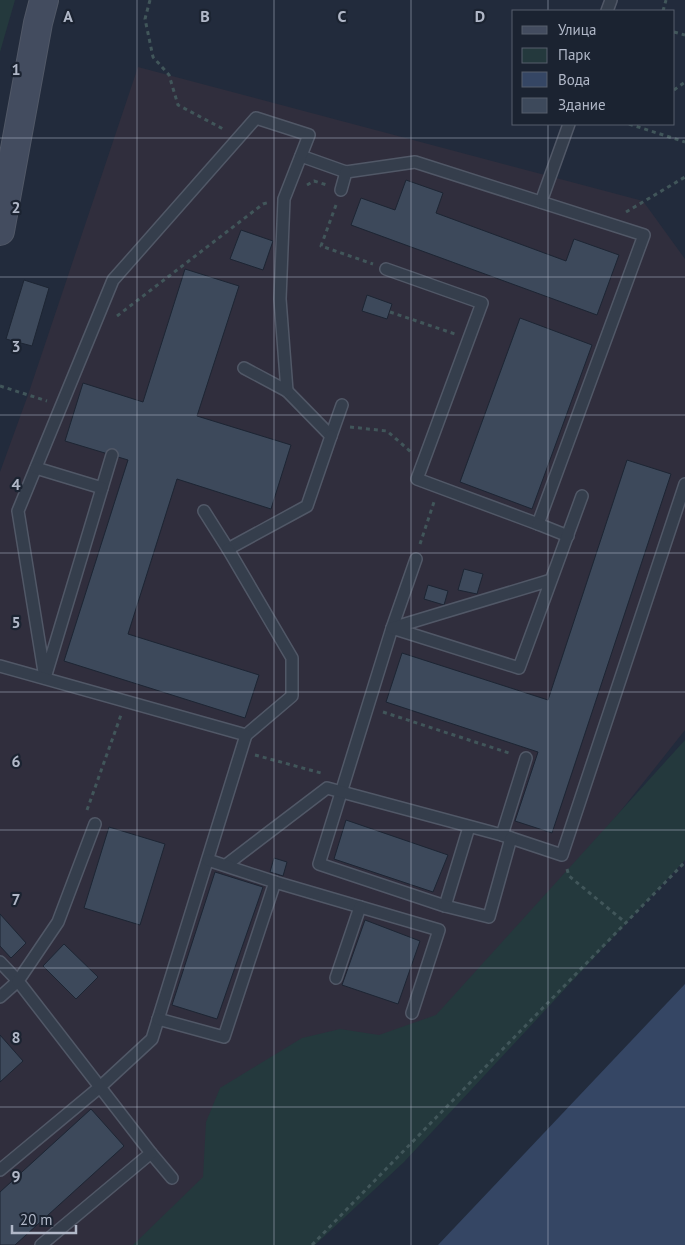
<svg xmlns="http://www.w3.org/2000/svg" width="685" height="1245" font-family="'PT Sans',sans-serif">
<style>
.medical{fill:#302e3d}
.green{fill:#24393d}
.water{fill:#354664}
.building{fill:#3d495b;stroke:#1d2533}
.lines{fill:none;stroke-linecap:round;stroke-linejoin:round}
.service-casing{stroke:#515867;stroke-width:14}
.secondary-casing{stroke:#515867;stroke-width:30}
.path{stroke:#41565a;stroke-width:3;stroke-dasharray:4 4;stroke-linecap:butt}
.service{stroke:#353e4c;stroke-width:11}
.secondary{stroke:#434c5f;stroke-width:28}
.grid{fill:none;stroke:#b1b8c8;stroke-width:1;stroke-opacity:0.55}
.grid-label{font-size:16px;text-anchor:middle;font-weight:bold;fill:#b1b8c8;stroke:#1b2331;stroke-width:4.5;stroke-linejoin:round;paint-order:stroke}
</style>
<rect width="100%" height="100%" fill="#222b3c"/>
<!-- medical -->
<path class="medical" d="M138 67 643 201 685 259V730L569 876 424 1051 191 1245H0V472L28 395Z"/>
<!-- green -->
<g class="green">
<path d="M0 0H15L0 52Z"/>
<path d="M685 740V860L404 1162 315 1245H133L203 1177 206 1122 220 1088 302 1038 340 1029 379 1035 436 1015Z"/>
</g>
<!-- water -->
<path class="water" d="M685 984V1245H438Z"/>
<!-- building -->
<g class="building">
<path d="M406 180 443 193 436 213 566 261 574 239 619 255 597 315 351 225 361 198 395 210Z"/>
<path d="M241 230 273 241 263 270 230 259Z"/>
<path d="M185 269 239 286 197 416 291 445 271 509 177 479 128 634 259 675 245 718 64 661 128 460 65 441 83 383 143 402Z"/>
<path d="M24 280 49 288 32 346 6 339Z"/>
<path d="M367 295 392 304 387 319 362 311Z"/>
<path d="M520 318 592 345 532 509 460 482Z"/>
<path d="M627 460 671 474 552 833 515 821 538 752 386 702 402 653 548 700Z"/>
<path d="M464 569 483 574 477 594 458 590Z"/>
<path d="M428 585 448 591 444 605 424 599Z"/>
<path d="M346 820 448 855 433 892 334 859Z"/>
<path d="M109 827 165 844 140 925 84 908Z"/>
<path d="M274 858 287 862 283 876 270 872Z"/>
<path d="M215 872 263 887 217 1019 172 1005Z"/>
<path d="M0 914 26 943 11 958 0 946Z"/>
<path d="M365 920 420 941 398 1004 342 985Z"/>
<path d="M64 944 98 977 76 999 43 966Z"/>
<path d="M0 1035 23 1061 0 1082Z"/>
<path d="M91 1109 124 1146 15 1245H0V1192Z"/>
</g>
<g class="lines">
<defs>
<g id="service">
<path d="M607 11 611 0"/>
<path d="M301 156 346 172 415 162 644 235 538 524 417 479 482 303 386 269"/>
<path d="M341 190 346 172"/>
<path d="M541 202 569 124"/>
<path d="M287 391 331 436 342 405"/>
<path d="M112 455 45 678 18 511 113 280 256 118 309 135 284 199 280 299 287 391 244 368"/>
<path d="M36 468 102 488"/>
<path d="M204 511 228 549 307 506 331 436"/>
<path d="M538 524 568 536"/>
<path d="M228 549 292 658V696L246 735"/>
<path d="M416 559 392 628 319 864 445 906 469 827"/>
<path d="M551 580 392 628 519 668 582 496"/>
<path d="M0 666 246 735 152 1039 100 1087 0 1170"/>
<path d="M502 835 526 758"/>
<path d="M226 865 327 788 502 835 562 855 685 484"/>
<path d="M275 882 439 930 412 1013"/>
<path d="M445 906 489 917 511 838"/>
<path d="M0 962 18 981 0 997"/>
<path d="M336 978 360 907"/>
<path d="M158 1019 224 1037 275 882 208 860"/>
<path d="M151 1153 172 1178"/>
<path d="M41 1245 151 1153 18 981 58 922 95 824"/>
</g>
<path id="secondary" d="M0 231 38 23 44 0"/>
</defs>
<!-- service casing -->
<use href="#service" class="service-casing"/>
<!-- secondary casing -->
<use href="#secondary" class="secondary-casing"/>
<!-- path -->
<g class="path">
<path d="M150 0 145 19 153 57 169 75 178 105 225 130"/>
<path d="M663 11 666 0"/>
<path d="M674 32 685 35"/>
<path d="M674 90 685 82"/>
<path d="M629 124 685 142"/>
<path d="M307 185 314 181 327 185"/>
<path d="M336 205 321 246 373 264"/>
<path d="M626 212 685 177"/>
<path d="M390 312 455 334"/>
<path d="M117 316 263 204 270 202"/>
<path d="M0 386 47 401"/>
<path d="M350 427 387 431 411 452"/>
<path d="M420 544 434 502"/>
<path d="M383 712 512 754"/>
<path d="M255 755 321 773"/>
<path d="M87 810 121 715"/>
<path d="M567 869 569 876 626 923"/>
<path d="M312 1245 685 862"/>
</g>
<!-- service -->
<use href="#service" class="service"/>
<!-- secondary -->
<use href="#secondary" class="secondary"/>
</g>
<!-- grid -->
<path class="grid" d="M137 0V1245M274 0V1245M411 0V1245M548 0V11M548 124V1245M0 138H685M0 277H685M0 415H685M0 553H685M0 692H685M0 830H685M0 968H685M0 1107H685"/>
<g class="grid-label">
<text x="68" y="22">A</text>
<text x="205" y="22">B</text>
<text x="342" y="22">C</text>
<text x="480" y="22">D</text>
<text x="16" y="75">1</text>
<text x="16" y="213">2</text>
<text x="16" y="352">3</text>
<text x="16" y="490">4</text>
<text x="16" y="628">5</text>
<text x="16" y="767">6</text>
<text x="16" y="905">7</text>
<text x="16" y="1043">8</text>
<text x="16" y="1182">9</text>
</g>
<!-- legend -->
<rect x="512" y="10" width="162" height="115" fill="#1b2331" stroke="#575f6d"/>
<rect x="522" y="26" width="25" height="8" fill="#434c5f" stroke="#575f6d"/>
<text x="558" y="35" font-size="15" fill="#b1b8c8">Улица</text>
<rect x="522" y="48" width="25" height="15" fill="#24393d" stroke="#575f6d"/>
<text x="558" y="60" font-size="15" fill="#b1b8c8">Парк</text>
<rect x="522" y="72" width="25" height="15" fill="#354664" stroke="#575f6d"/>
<text x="558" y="85" font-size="15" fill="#b1b8c8">Вода</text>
<rect x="522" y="98" width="25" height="15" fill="#3d495b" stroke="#575f6d"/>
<text x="558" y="110" font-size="15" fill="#b1b8c8">Здание</text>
<!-- scale -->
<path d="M12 1225v8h64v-8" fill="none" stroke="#b1b8c8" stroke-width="2.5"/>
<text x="20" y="1225" font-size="15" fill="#b1b8c8" stroke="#1b2331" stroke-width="4" paint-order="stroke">20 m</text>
</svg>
